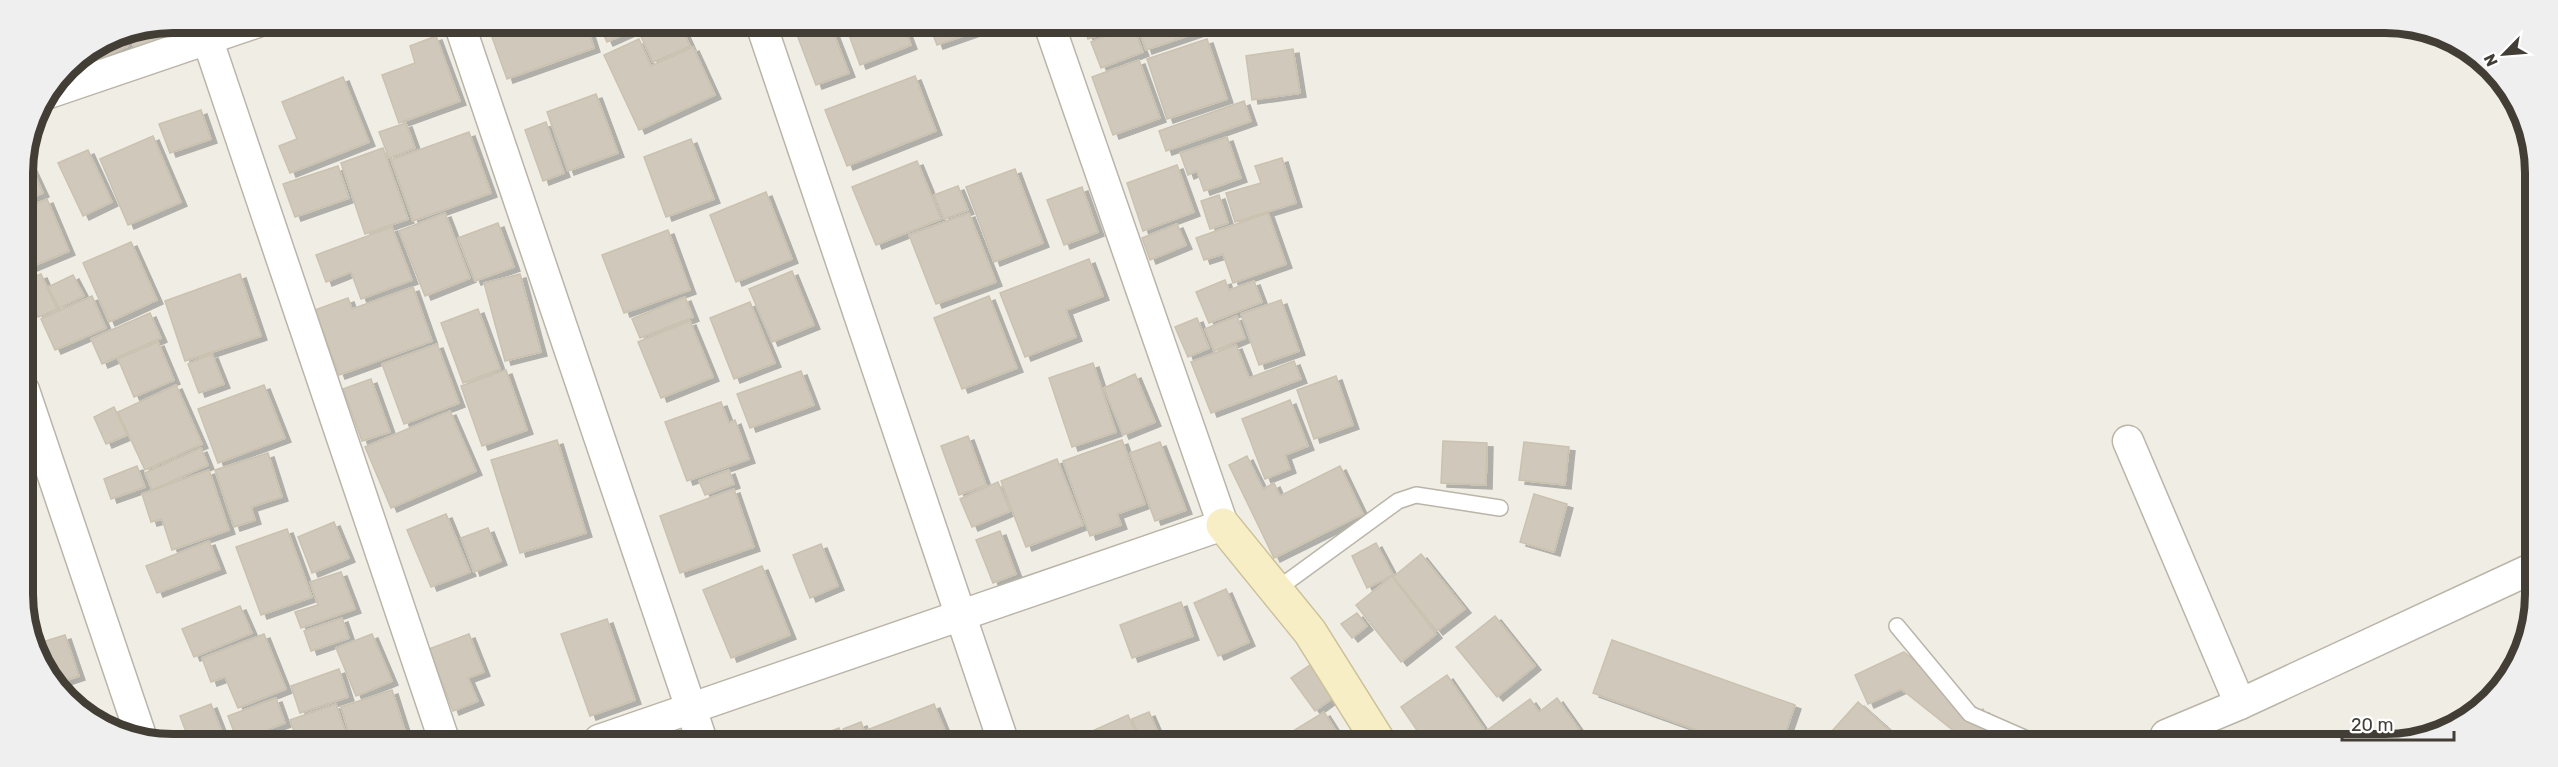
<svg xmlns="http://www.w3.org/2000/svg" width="2558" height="767" font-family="Rubik,sans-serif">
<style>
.building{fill:#d0c9bb;stroke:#cac1af;stroke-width:1.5;filter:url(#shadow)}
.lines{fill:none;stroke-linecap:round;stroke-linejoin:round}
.lane-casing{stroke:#bab5a8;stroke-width:18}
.street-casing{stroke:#bab5a8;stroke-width:33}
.secondary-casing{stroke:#cbc198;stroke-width:36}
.lane{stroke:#fff;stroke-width:15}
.street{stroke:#fff;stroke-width:30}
.secondary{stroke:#f8eec6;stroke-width:33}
.rim{fill:none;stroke:#423d35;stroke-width:8}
</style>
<defs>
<filter id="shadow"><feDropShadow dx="6" dy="4" stdDeviation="0" flood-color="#0004"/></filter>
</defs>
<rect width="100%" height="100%" fill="#f0ede5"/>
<!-- building -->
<g class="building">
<path d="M171 23 174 33 135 49 128 31Z"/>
<path d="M487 23H586L594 48 507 79Z"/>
<path d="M598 23 633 24 636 29 607 42Z"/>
<path d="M635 24H680L690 46 653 62Z"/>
<path d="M793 24H830L849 73 816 85Z"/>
<path d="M845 24H903L911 45 860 65Z"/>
<path d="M929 24H997L937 45Z"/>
<path d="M1083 25H1114L1116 29 1088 39Z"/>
<path d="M1137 25H1219L1146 50Z"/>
<path d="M1133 26 1143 52 1101 68 1091 42Z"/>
<path d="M122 33 128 46 95 60 91 50 116 34Z"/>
<path d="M436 36 460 101 399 123 382 75 415 63 410 46Z"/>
<path d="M639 39 651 66 693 47 715 95 639 130 604 55Z"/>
<path d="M1207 39 1227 99 1167 119 1147 59Z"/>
<path d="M1293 49 1300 93 1252 100 1246 56Z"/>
<path d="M1139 60 1160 118 1113 135 1092 77Z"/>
<path d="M915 76 936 131 847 166 825 110Z"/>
<path d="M343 77 369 142 290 173 279 146 297 139 282 102Z"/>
<path d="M596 94 618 153 568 171 547 112Z"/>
<path d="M1244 101 1251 121 1166 151 1159 131Z"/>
<path d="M201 110 211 139 170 153 159 124Z"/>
<path d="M546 122 564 173 543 181 525 130Z"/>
<path d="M406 123 415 148 389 158 379 132Z"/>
<path d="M469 132 491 193 413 221 391 160Z"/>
<path d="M153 136 181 202 128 225 100 159Z"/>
<path d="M1227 137 1241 178 1204 191 1197 171 1188 175 1180 153Z"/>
<path d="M691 139 714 199 666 217 644 157Z"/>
<path d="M383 148 408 219 365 234 341 163Z"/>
<path d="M88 150 112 202 83 216 58 163Z"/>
<path d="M1282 158 1296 203 1235 222 1226 193 1261 183 1255 166Z"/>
<path d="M917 161 941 219 876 245 852 187Z"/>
<path d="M1177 165 1194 212 1143 231 1127 183Z"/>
<path d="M338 166 349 198 295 217 283 184Z"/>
<path d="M31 167 43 193 23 202V171Z"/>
<path d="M1015 169 1043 243 994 262 966 187Z"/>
<path d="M958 186 968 210 944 219 934 195Z"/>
<path d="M1082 187 1098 232 1064 245 1047 200Z"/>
<path d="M766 192 792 259 736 282 710 215Z"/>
<path d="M1219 195 1228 223 1210 229 1201 201Z"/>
<path d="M47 199 69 251 31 267 23 249V209Z"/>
<path d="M445 213 470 278 425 296 399 231Z"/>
<path d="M969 213 996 282 936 304 909 235Z"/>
<path d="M1268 213 1286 264 1233 283 1223 254 1204 260 1196 238Z"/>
<path d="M498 223 514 267 475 281 458 238Z"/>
<path d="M1177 224 1186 245 1150 260 1142 238Z"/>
<path d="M392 227 412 280 361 299 351 272 326 282 316 255Z"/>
<path d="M668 230 690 290 624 313 602 255Z"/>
<path d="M131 242 157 300 109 322 83 263Z"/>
<path d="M1089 259 1103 296 1066 310 1076 337 1025 357 1000 293Z"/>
<path d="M792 271 814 325 772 342 749 289Z"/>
<path d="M41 274 57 309 38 317 24 281Z"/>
<path d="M240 274 261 336 185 361 165 301Z"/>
<path d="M520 274 541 352 505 361 484 283Z"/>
<path d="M73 275 84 296 59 308 48 287Z"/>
<path d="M1225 280 1229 290 1254 281 1262 302 1209 323 1196 292Z"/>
<path d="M413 287 432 341 339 375 315 310 348 298 352 309Z"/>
<path d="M92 296 106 328 55 350 41 319Z"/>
<path d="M989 296 1017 368 962 389 934 318Z"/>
<path d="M685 297 693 317 640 338 632 319Z"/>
<path d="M1281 300 1299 351 1259 365 1241 314Z"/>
<path d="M750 302 775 363 734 379 710 318Z"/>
<path d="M478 309 500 369 463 383 441 323Z"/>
<path d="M150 313 161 338 102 364 91 339Z"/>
<path d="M1237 316 1245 338 1214 351 1205 329Z"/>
<path d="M1197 318 1209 348 1188 357 1175 327Z"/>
<path d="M690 321 713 377 661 398 638 342Z"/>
<path d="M158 342 174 380 134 397 118 359Z"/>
<path d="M437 344 459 403 404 424 382 364Z"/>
<path d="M1236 345 1249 378 1294 361 1301 379 1211 413 1191 362Z"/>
<path d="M212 354 224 384 199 393 188 364Z"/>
<path d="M1093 363 1116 432 1072 447 1049 378Z"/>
<path d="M506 370 527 430 482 446 461 386Z"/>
<path d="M801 371 814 405 750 428 737 394Z"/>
<path d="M1135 374 1155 422 1123 435 1104 388Z"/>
<path d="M1336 376 1353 425 1314 439 1297 390Z"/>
<path d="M371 379 390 432 362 441 343 389Z"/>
<path d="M176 385 202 444 145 470 118 412Z"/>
<path d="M264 385 285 438 218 463 198 409Z"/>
<path d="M1290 400 1308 446 1285 455 1290 469 1265 479 1242 419Z"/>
<path d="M721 402 729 423 735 420 749 459 687 481 665 422Z"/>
<path d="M114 407 127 435 106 444 94 417Z"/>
<path d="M450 411 476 471 391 508 365 447Z"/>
<path d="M968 436 986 485 959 495 941 446Z"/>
<path d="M557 440 586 533 520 553 491 460Z"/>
<path d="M1122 440 1145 504 1117 514 1121 525 1090 536 1063 461Z"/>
<path d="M1443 441 1487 443 1486 485 1441 483Z"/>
<path d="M1160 442 1186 510 1155 521 1130 453Z"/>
<path d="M1524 442 1569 447 1565 485 1519 480Z"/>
<path d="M201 448 208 465 152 490 145 473Z"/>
<path d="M268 453 282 497 251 507 255 520 234 527 215 470Z"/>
<path d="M1247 456 1263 489 1274 483 1280 496 1340 466 1363 514 1274 558 1229 465Z"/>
<path d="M1057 459 1083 525 1026 547 1001 481Z"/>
<path d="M137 466 145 487 111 499 104 479Z"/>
<path d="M209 470 229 530 172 550 162 519 151 522 142 494Z"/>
<path d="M729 470 734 484 705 495 699 481Z"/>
<path d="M998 482 1010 511 972 527 960 499Z"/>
<path d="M734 489 754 547 680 573 660 516Z"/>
<path d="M1534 494 1567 504 1554 552 1520 542Z"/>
<path d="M446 514 470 572 431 587 407 530Z"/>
<path d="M334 522 349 558 312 573 298 537Z"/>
<path d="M488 528 501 561 474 572 461 538Z"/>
<path d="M287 529 312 597 261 615 236 547Z"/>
<path d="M1000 531 1016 574 993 583 976 540Z"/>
<path d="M209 541 220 569 157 593 146 566Z"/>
<path d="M1376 543 1393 575 1367 588 1352 556Z"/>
<path d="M821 544 838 586 810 598 793 555Z"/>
<path d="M1421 554 1465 609 1437 631 1393 577Z"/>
<path d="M762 566 790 635 731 658 703 590Z"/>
<path d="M341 572 355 609 301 628 295 612 318 605 310 582Z"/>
<path d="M1392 576 1436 634 1401 662 1356 605Z"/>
<path d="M1226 589 1249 642 1218 656 1194 603Z"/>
<path d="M1181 602 1193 636 1132 658 1120 625Z"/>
<path d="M240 606 252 633 194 657 182 629Z"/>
<path d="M1357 613 1367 626 1352 638 1341 624Z"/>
<path d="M1495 616 1535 666 1497 697 1456 647Z"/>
<path d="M342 618 349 638 311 651 304 631Z"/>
<path d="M607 619 635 700 590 716 561 634Z"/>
<path d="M264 634 286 689 238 708 225 677 211 682 202 658Z"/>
<path d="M372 634 392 681 356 696 336 648Z"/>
<path d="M469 634 484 672 468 678 478 701 453 711 429 649Z"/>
<path d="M65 635 79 676 55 684 36 644Z"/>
<path d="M1612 640 1795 705 1782 743H1733L1593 693Z"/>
<path d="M1904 652 1979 711 1983 709 1998 743H1963L1960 736 1901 689 1868 704 1855 675Z"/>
<path d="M1310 665 1334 697 1315 711 1291 678Z"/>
<path d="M339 669 348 697 300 713 291 686Z"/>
<path d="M1447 675 1484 729 1465 742H1425L1401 707Z"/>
<path d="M392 690 408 740H351L341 707Z"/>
<path d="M276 698 285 723 269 729 273 740H248L247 737 237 740 228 716Z"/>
<path d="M1557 698 1579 729 1561 742H1471L1530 699 1539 712Z"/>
<path d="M1858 702 1904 743H1845L1832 731Z"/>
<path d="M211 704 225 740H189L180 716Z"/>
<path d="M336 704 348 740H297L290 720Z"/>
<path d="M934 704 949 741H871L867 730Z"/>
<path d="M1149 712 1162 742H1142L1132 719Z"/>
<path d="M1324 712 1343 742H1299L1293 731Z"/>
<path d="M1128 715 1140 742 1070 741Z"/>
<path d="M861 722 868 741H847L843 729Z"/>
<path d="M839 728 844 741H805Z"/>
</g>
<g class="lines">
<defs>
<g id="lane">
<path d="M1276 590 1398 501 1416 495 1500 508"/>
<path d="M1897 626 1970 714 2036 743"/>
<path d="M2138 744 2166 735"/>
</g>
<g id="street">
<path d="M202 23 444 740"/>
<path d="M459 23 702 741"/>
<path d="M761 24 1003 741"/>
<path d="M49 93 255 23"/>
<path d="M24 390 142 739"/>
<path d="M2128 441 2240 704"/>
<path d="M2166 735 2240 704 2531 569"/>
<path d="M599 740 1223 525 1049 24"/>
</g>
<path id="secondary" d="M1223 525 1310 632 1379 742"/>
</defs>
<!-- lane casing -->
<use href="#lane" class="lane-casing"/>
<!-- street casing -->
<use href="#street" class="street-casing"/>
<!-- secondary casing -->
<use href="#secondary" class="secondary-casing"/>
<!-- lane -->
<use href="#lane" class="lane"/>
<!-- street -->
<use href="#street" class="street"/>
<!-- secondary -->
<use href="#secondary" class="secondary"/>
</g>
<!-- crop -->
<path d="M0 0H2558V767H0ZM173 33H2385A140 140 0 0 1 2525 173V594A140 140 0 0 1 2385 734H173A140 140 0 0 1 33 594V173A140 140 0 0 1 173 33Z" fill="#f0efef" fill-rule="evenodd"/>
<path class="rim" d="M173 33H2385A140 140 0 0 1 2525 173V594A140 140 0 0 1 2385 734H173A140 140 0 0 1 33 594V173A140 140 0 0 1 173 33Z"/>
<!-- north arrow -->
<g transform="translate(2504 54) rotate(245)" stroke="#ffffff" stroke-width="4.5" paint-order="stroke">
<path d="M0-4.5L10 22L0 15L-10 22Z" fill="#423d35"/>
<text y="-9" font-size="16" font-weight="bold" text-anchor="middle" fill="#423d35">N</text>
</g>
<!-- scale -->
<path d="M2342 731v9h112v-9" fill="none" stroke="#423d35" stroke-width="3"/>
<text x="2351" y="731" font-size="18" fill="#423d35" stroke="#ffffff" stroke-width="4.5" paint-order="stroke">20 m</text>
</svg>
